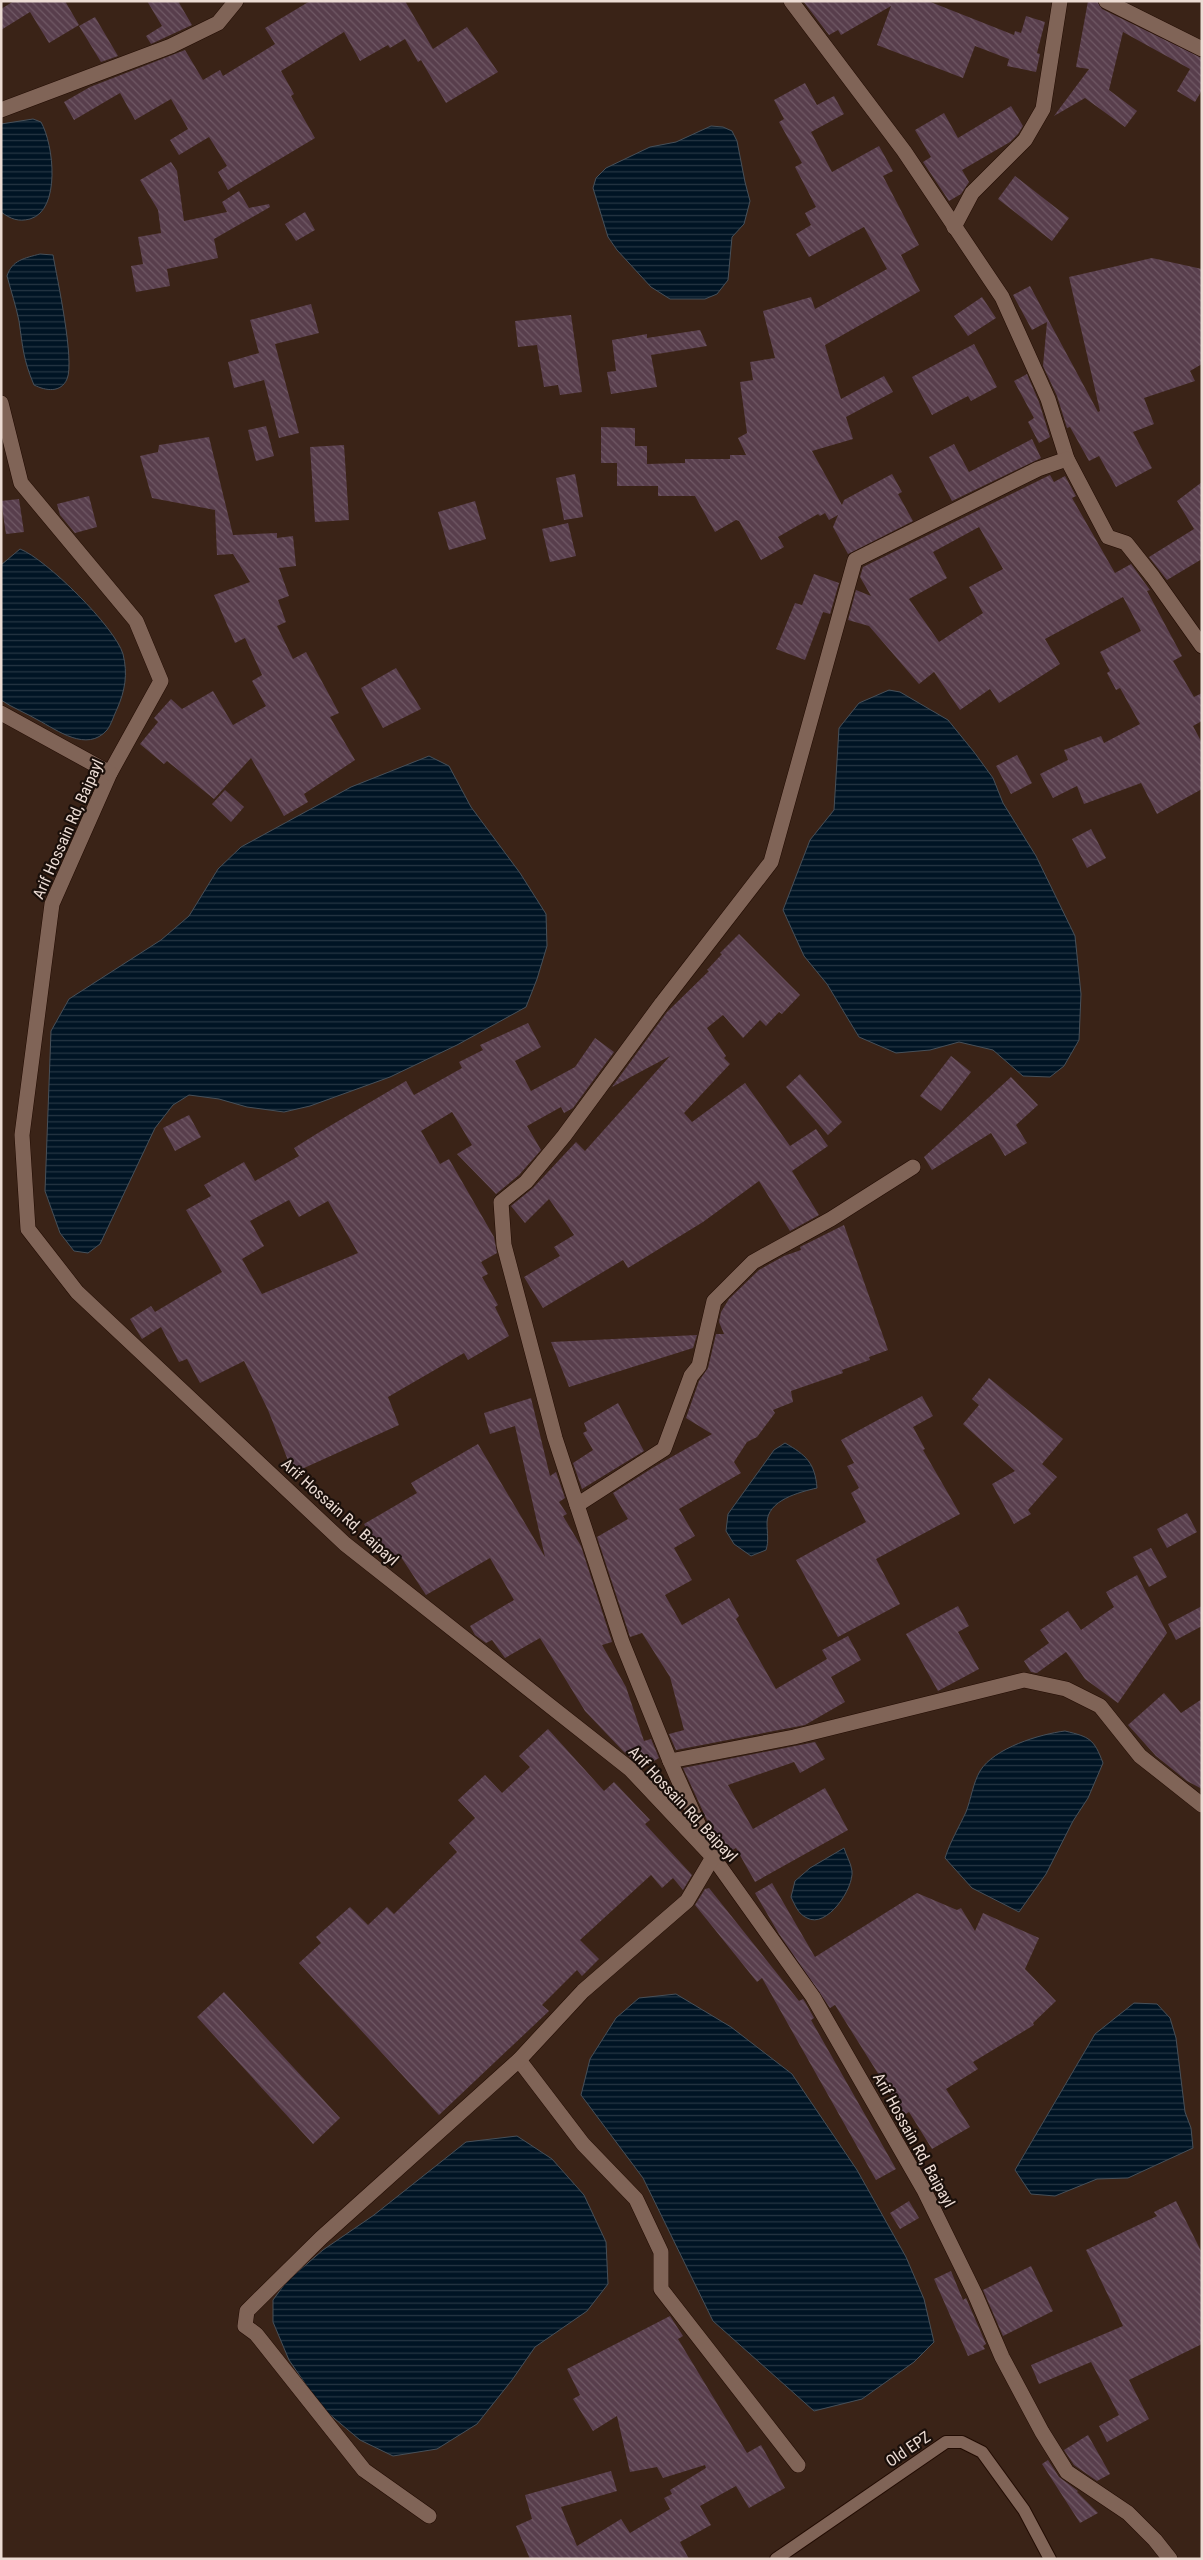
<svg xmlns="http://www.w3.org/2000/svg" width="1203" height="2560" font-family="'Roboto Condensed',sans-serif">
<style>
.water{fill:url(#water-rules);stroke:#475059}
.building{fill:url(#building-back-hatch);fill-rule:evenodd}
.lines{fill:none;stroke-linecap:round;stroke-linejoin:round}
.service-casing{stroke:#210b02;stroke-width:14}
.minor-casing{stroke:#210b02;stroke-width:16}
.service{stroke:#806457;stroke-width:12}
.minor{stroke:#806457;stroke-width:15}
.labels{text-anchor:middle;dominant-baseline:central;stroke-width:4.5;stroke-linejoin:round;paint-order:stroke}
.street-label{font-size:16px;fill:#ecdcd4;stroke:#1a0f0a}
</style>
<defs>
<pattern id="water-rules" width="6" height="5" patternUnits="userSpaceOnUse" patternTransform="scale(1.25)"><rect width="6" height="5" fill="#001424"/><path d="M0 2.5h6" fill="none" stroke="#253643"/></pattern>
<pattern id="building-back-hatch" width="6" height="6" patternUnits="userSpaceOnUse" patternTransform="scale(1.25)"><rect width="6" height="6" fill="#583e4c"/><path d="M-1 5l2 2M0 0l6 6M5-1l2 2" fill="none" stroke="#705965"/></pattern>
</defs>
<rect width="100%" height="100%" fill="#3a2317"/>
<!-- water -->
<g class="water">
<path d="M33 119 41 122C54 145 61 210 30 219 18 222 11 219 1 212V124Z"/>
<path d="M711 126 723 127 732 131 737 141 745 182 750 201 744 224 732 237 728 280 717 294 705 299H670L651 287 617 250 608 237 593 188 596 178 606 168 650 147 676 142Z"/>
<path d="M40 254 53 255C57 278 75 361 67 379 61 393 46 391 34 385 23 359 23 348 19 321 16 306 11 291 7 276 12 260 25 258 40 254Z"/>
<path d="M20 549C46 559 115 627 123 654 128 674 125 691 117 709 114 715 111 725 107 730 87 753 57 730 38 720 26 713 13 708 1 700V565Z"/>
<path d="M889 690 900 692 948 720 974 752 993 778 1003 803 1036 856 1075 936 1081 994 1079 1040 1064 1066 1050 1077 1023 1076 993 1050 959 1042 930 1050 896 1053 859 1037 827 984 804 956 783 910 810 840 834 810 839 728 859 703Z"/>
<path d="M429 756 449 766 471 807 520 873 546 914 547 946 537 979 526 1007 457 1045 390 1077 310 1106 284 1112 247 1107 219 1099 189 1095 173 1105 155 1128 100 1244 88 1253 74 1251 60 1233 45 1191 51 1031 69 999 161 940 189 916 218 869 241 847 351 787Z"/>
<path d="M785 1443C806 1455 815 1463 817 1488 800 1492 767 1500 767 1523 767 1533 769 1541 766 1550L751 1556 734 1544 726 1531 728 1514 774 1450Z"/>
<path d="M1065 1731C1090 1737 1094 1739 1103 1763L1088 1798 1073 1821 1046 1874 1019 1912 972 1888 945 1858C950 1842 959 1827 966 1812 971 1799 973 1783 980 1771 994 1748 1040 1734 1065 1731Z"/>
<path d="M844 1848C846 1855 851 1863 852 1871 854 1888 827 1929 807 1918 798 1914 795 1905 791 1897L795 1881 810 1868Z"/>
<path d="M676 1994 731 2027 792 2074 857 2170 906 2257 924 2299 934 2342 914 2362 862 2399 814 2411 713 2321 643 2178 581 2095 590 2059 616 2018 639 1998Z"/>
<path d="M1134 2003 1157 2004 1170 2018 1176 2038 1185 2112 1191 2128 1193 2148 1128 2178 1097 2179 1055 2196 1031 2194 1015 2170 1095 2034Z"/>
<path d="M517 2136 552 2159 584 2195 606 2242 608 2284 587 2311 535 2347 512 2380 477 2424 437 2449 393 2456 360 2440 322 2408 289 2360 273 2322V2300L287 2281 323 2250 374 2215 466 2142Z"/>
</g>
<!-- building -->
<g class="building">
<path d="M14 1H65L79 25 49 43 30 12 1 30V9Z"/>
<path d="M147 1H178L192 25 151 44 146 36 162 26Z"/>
<path d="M310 1H405L433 49 467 27 498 72 446 103 421 60 418 62 405 39 390 48 388 45 360 61 344 32 281 71 294 94 291 96 315 138 228 190 218 172 227 166 209 137 179 155 170 140 188 129 171 99 135 120 120 93 74 120 64 102 90 87 185 50 203 80 220 70 223 76 275 44 265 28Z"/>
<path d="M803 1H928L1014 35 1015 31 1021 33 1026 16 1045 22 1037 53 1040 54 1036 72 1007 66 1009 59 975 46 963 78 877 45 891 6 841 35 838 30 829 35Z"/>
<path d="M1088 1H1097L1102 9 1202 58V90L1195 102 1177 91 1190 69 1123 32 1109 90 1137 111 1125 127 1085 98 1054 116 1089 69 1076 67Z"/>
<path d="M95 17 118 56 101 62 79 26Z"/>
<path d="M805 83 817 105 834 96 844 114 811 132 832 172 879 146 893 171 883 176 919 245 901 255 920 291 825 345 841 399 884 376 893 392 846 417 853 439 812 451 842 505 844 500 892 474 902 492 898 494 913 521 848 554 833 527 838 515 829 520 825 513 820 516 818 514 778 537 784 547 761 560 739 521 736 520 715 532 695 496H658V486H617V463H601V427L635 428V446H647V464L685 463V459H730V455H746L738 438 747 433 740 382 753 380 750 362 775 358 763 311 811 297 815 309 887 269 864 227 809 257 796 234 811 225 805 213 816 207 795 167 802 163 779 122 784 119 774 100Z"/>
<path d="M1011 106 1023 126 1018 134 1010 142 962 170 969 182 961 194 949 201 923 162 931 157 915 130 944 113 958 138Z"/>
<path d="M171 162 177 171 184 221 227 212 222 202 239 191 249 208 269 204 270 207 214 239 218 258 167 269 170 286 136 292 131 266 143 264 138 237 161 233 158 210 140 180Z"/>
<path d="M1015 176 1069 218 1052 241 998 199Z"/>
<path d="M305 212 315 230 296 241 285 224Z"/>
<path d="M1152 258 1202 269V364L1190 371 1195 381 1144 398 1154 424 1133 432 1152 468 1116 487 1099 456 1089 461 1070 427 1067 428 1057 396 1043 366 1047 322 1032 330 1013 295 1030 286 1098 412 1100 411 1069 277Z"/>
<path d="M982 297 996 318 968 336 954 316Z"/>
<path d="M311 304 319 333 275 344 299 433 279 438 264 380 234 388 228 362 259 353 250 320Z"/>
<path d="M571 315 582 392 560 395 558 385 544 387 537 345 518 347 515 321Z"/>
<path d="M700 330 707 346 651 355 657 387 611 394 607 372 616 371 612 340 647 334V338Z"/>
<path d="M974 344 997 387 971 401 968 396 932 415 912 377Z"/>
<path d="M1027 374 1039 402 1050 437 1039 443 1028 422 1034 418 1014 381Z"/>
<path d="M266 426 274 456 256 461 248 430Z"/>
<path d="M209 437 233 535 277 533V538L293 536 296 566 279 568 289 596 278 600 286 622 277 626 293 659 306 652 339 713 330 717 355 760 304 794 308 802 284 816 251 758 214 799 167 761 164 764 140 744 158 722 154 718 171 699 182 709 213 691 233 725 266 706 252 681 262 675 245 638 235 643 214 595 250 582 233 554 217 555 215 510 152 498 140 456 158 452 159 445Z"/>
<path d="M1032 439 1041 458 952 501 929 457 954 444 969 472Z"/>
<path d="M344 445 349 520 315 522 310 447Z"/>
<path d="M575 474 583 517 564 520 556 478Z"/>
<path d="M1050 475 1054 482 1065 476 1076 496 1072 498 1115 573 1131 564 1150 590 1147 591 1182 656 1173 661 1194 697 1202 693V721L1193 726 1202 743V789L1157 814 1141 783 1084 804 1077 786 1053 798 1040 774 1068 760 1064 750 1101 736 1104 743 1140 724 1120 688 1116 690 1107 673 1110 671 1100 652 1141 631 1123 597 1045 639 1060 664 999 703 990 689 960 710 934 672 919 684 869 626 848 620 856 590 871 596 860 577 863 567ZM979 527 1003 569 969 587 983 613 939 642 909 599 947 578 933 552Z"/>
<path d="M1202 482V559L1167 580 1149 557 1194 529 1177 501Z"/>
<path d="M89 496 97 527 75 533 60 515 57 504Z"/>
<path d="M19 499 24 532 6 534 1 501Z"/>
<path d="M475 501 486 539 449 550 438 512Z"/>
<path d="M568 523 576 556 550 562 542 529Z"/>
<path d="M814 574 839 583 830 614 823 612 805 660 776 649 795 603 802 605Z"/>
<path d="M396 668 421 709 383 728 361 688Z"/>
<path d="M1017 755 1032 783 1011 794 996 766Z"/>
<path d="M225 790 244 807 231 822 212 804Z"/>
<path d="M1091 829 1106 858 1087 868 1072 839Z"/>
<path d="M739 934 800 995 782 1014 779 1012 766 1026 760 1020 743 1038 723 1015 707 1028 726 1056 724 1058 730 1064 684 1113 692 1122 745 1083 790 1146 816 1129 828 1146 792 1171 819 1215 790 1231 759 1181 703 1222 628 1268 623 1260 543 1308 524 1277 560 1256 554 1247 574 1235 549 1199 525 1223 511 1206 533 1188 576 1142 585 1151 670 1056 612 1087 667 1012 709 971 707 970 722 954 720 953Z"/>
<path d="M528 1023 541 1047 515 1061 531 1091 575 1067 595 1038 614 1052 573 1108 564 1113 561 1107 527 1126 541 1150 519 1175 496 1194 457 1154 472 1145 452 1112 421 1131 440 1164 449 1159 494 1237 497 1253 481 1262 488 1274 482 1277 498 1305 495 1307 509 1336 468 1360 464 1353 388 1397 399 1425 293 1473 268 1410 244 1361 200 1383 187 1359 179 1362 161 1327 142 1339 130 1319 151 1306 155 1312 222 1272 186 1210 211 1196 204 1185 244 1162 255 1181 299 1156 294 1148 318 1133 406 1081 414 1095 462 1068 459 1062 483 1050 480 1045ZM289 1200 299 1217 328 1201 358 1253 262 1294 242 1259 264 1246 250 1221Z"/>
<path d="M951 1056 971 1072 941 1111 920 1096Z"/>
<path d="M800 1074 842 1122 828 1135 786 1087Z"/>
<path d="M1011 1077 1038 1105 1016 1125 1027 1143 1005 1156 991 1133 932 1170 924 1157Z"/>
<path d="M189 1115 201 1137 175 1151 163 1128Z"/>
<path d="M844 1225 888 1350 869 1357 870 1360 842 1370 843 1373 791 1391 793 1402 773 1410 775 1413 757 1437 747 1442 734 1462 741 1473 679 1509 695 1536 674 1548 692 1580 665 1595 682 1625 729 1598 739 1616 736 1619 776 1689 827 1659 822 1650 848 1636 861 1660 831 1677 845 1702 805 1725 676 1750 669 1734 684 1730 670 1677 642 1633 630 1637 597 1537 628 1519 613 1493 654 1467 712 1434 686 1418 699 1381 708 1368 716 1334H724L719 1322 721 1312 729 1299 759 1270 784 1256 801 1250 800 1247Z"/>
<path d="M697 1335 693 1348 569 1387 551 1342Z"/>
<path d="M989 1378 1063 1439 1042 1464 1057 1477 1028 1510 1031 1514 1014 1524 992 1484 1015 1471 963 1424 979 1405 972 1399Z"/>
<path d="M922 1396 933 1416 913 1427 925 1449 923 1450 960 1514 876 1559 900 1604 838 1637 796 1560 866 1522 851 1493 859 1488 847 1466 854 1463 841 1440Z"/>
<path d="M531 1398 550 1476 556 1472 565 1498 559 1502 567 1514 563 1516 581 1546 612 1642 602 1645 626 1687 644 1741 651 1739 659 1758 642 1768 623 1751 585 1711 540 1638 505 1658 492 1640 486 1643 475 1635 470 1626 514 1600 490 1558 426 1595 399 1554 386 1562 364 1524 417 1493 411 1483 478 1444 545 1557 515 1426 490 1434 484 1413Z"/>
<path d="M618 1403 644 1451 582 1489 573 1463 593 1450 583 1433 587 1431 584 1423Z"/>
<path d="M1187 1513 1197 1532 1167 1548 1157 1529Z"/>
<path d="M1151 1548 1167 1577 1149 1587 1133 1557Z"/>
<path d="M1137 1575 1167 1633 1118 1703 1085 1679 1066 1652 1037 1673 1031 1672 1024 1661 1049 1643 1040 1630 1068 1611 1081 1630 1114 1607 1106 1592Z"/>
<path d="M958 1606 969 1626 958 1632 979 1669 938 1691 906 1634Z"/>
<path d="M1202 1606V1626L1176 1640 1168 1624Z"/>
<path d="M1164 1693 1181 1713 1202 1699V1789L1187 1781 1156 1756 1128 1725Z"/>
<path d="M548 1729 604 1791 614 1782 650 1820 645 1824 692 1875 683 1890 673 1878 662 1888 651 1875 580 1940 599 1959 582 1976 577 1970 542 2005 549 2011 439 2115 299 1963 321 1943 316 1937 350 1907 368 1925 387 1907 394 1914 457 1852 449 1843 475 1818 458 1800 485 1775 502 1793 530 1767 519 1756Z"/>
<path d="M815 1742 825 1759 800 1773 794 1762 728 1785 753 1829 825 1788 848 1830 755 1882 736 1848 723 1855 683 1768Z"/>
<path d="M772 1883 815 1957 917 1893 957 1910 961 1908 975 1931 983 1913 1039 1938 1025 1969 1056 2001 1033 2023 1034 2025 973 2062 978 2069 946 2089 970 2127 932 2149 909 2112 904 2115 835 2005 830 2008 779 1934 755 1893Z"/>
<path d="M709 1888 799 2001 803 1999 805 2002 814 2018 811 2020 896 2169 876 2180 762 1978 757 1982 695 1905 705 1889Z"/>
<path d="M224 1992 340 2118 313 2144 197 2017Z"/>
<path d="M909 2201 919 2218 900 2229 890 2213Z"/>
<path d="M1176 2201 1202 2253V2344L1129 2380 1149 2419 1107 2442 1099 2426 1119 2415 1091 2362 1039 2384 1031 2365 1123 2326 1086 2250 1157 2216 1154 2212Z"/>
<path d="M1031 2266 1053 2311 1003 2336 983 2290Z"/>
<path d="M951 2271 963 2300 966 2298 986 2344 983 2346 985 2349 968 2356 934 2279Z"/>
<path d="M670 2316 683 2336 678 2339 747 2453 761 2445 785 2488 749 2508 736 2486 700 2506 711 2525 680 2542 689 2559H530L516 2526 532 2519 525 2495 611 2471 617 2491 561 2507 577 2546 621 2519 630 2533 670 2509 664 2498 672 2494 670 2490 706 2468 705 2465 663 2478 657 2467 630 2472 617 2416 593 2431 573 2399 580 2395 567 2369Z"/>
<path d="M1088 2435 1110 2474 1097 2481 1074 2465 1064 2450Z"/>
<path d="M1048 2460 1059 2477 1078 2491 1077 2492 1098 2513 1080 2523 1042 2464Z"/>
</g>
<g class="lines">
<defs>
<path id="service" d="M776 2559 946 2442H962L982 2452 1024 2510 1050 2559"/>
<g id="minor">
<path d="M791 1 904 151 1002 297 1048 399 1067 459 1108 537 1126 543 1153 577 1202 646"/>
<path d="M1106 1 1202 49"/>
<path d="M1 110 171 46 218 23 236 1"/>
<path d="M954 227 972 193 1025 140 1043 109 1060 1"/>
<path d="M1 403 21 483 136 621 161 681 110 773 52 904 22 1135 28 1229 77 1292 345 1544 630 1769 713 1857 813 1997 924 2190 975 2294 1002 2357 1042 2432 1067 2472 1128 2513 1155 2540 1170 2559"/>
<path d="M1 713 110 773"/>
<path d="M577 1505 664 1449 691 1376 699 1366 714 1301 753 1262 831 1219 913 1167"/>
<path d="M670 1761 794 1737 1024 1680 1066 1689 1100 1706 1140 1756 1202 1805"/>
<path d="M519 2060 583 2144 636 2199 661 2252V2289L798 2465"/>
<path d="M429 2516 364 2470 256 2334 245 2326 247 2311 321 2238 519 2060 583 1991 687 1901 713 1857 670 1761 622 1642 555 1438 504 1245 501 1202 526 1182 564 1136 662 1003 771 862 855 560 1038 469 1067 459"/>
</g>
</defs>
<!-- service casing -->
<use href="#service" class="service-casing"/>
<!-- minor casing -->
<use href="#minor" class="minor-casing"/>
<!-- service -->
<use href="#service" class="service"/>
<!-- minor -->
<use href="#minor" class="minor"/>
</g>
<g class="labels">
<!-- street labels -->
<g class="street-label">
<text transform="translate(68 829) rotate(-66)">Arif Hossain Rd, Baipayl</text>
<text transform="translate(340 1512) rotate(42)">Arif Hossain Rd, Baipayl</text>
<text transform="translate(683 1804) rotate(47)">Arif Hossain Rd, Baipayl</text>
<text transform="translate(914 2140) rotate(61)">Arif Hossain Rd, Baipayl</text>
<text transform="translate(908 2449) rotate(-34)">Old EPZ</text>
</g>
</g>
<!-- border -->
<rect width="1203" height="2560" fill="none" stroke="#ecdcd4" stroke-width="5"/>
</svg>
